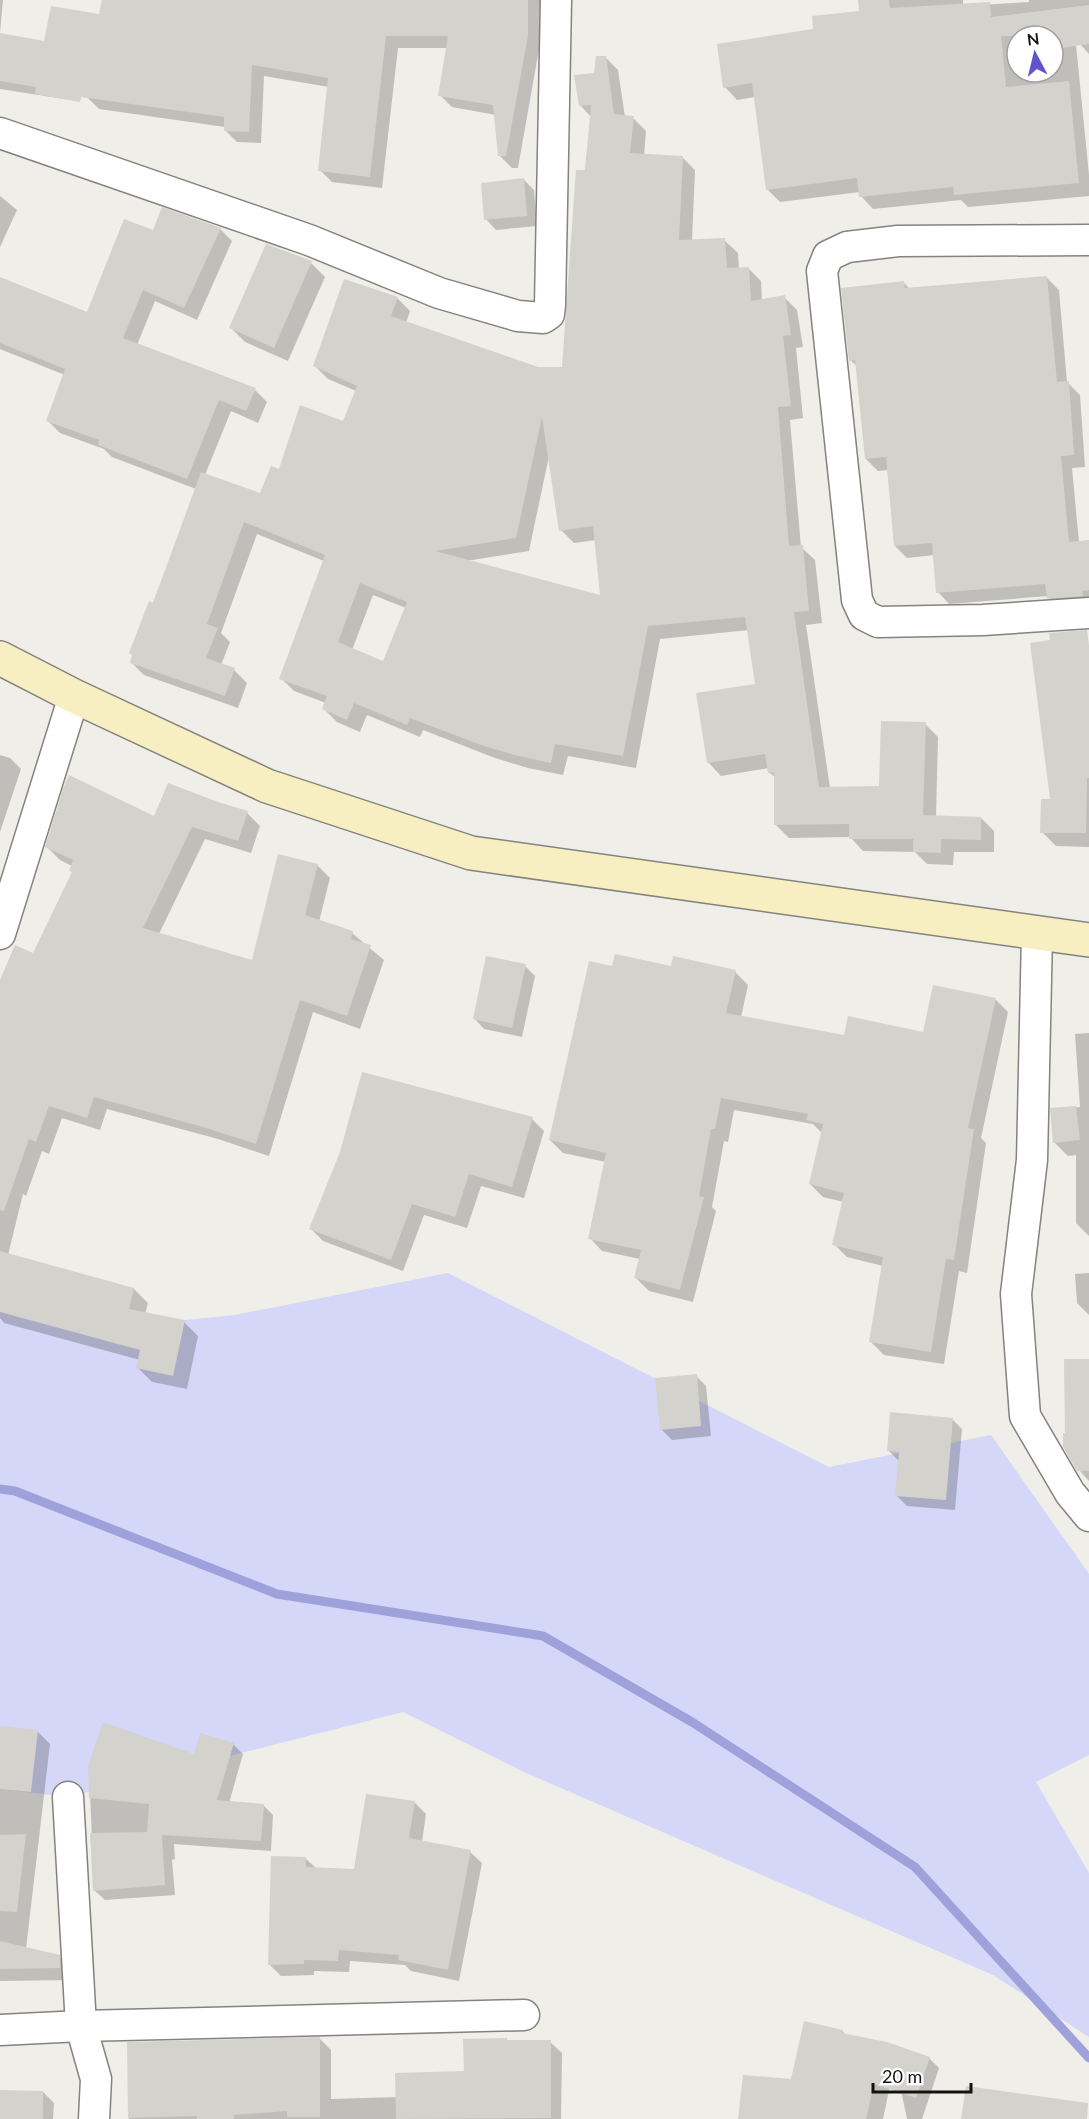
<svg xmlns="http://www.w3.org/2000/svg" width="1089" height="2119" font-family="Lato,sans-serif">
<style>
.green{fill:#d5d7f8}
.shadow{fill:#0003;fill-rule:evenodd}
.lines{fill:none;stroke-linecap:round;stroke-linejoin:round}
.stream{stroke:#9fa1da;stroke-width:9}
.building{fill:#d3d2cd;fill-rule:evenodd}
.street-casing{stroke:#84837e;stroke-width:33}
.secondary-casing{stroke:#84837e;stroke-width:36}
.street{stroke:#fff;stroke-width:30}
.secondary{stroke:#f7efc1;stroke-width:33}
</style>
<rect width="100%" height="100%" fill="#efeee9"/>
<!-- green -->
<path class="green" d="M0 1266 96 1329 235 1315 448 1273 829 1467 991 1435 1089 1574V1755L1036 1782 1089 1873V2037L993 1975 524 1772 403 1712 68 1797 0 1789Z"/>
<!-- shadow -->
<g class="shadow">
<path d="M0 0H3L0 33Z"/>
<path d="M103 0H540L539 49 518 168H512L499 155 496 115 452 107 440 95 448 48H398L382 188 332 182 320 170 329 87 264 76 261 143 237 142 225 130V127L99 109 87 97Z"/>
<path d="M860 0H963V6L1029 2V0H1089V54L1080 44 1076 45 1089 175V196L968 207 961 200 873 209 861 196 860 192 780 202 768 190 755 97 737 100 725 87 815 30 861 13ZM1017 36H1053V72H1017Z"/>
<path d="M0 35 64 54V99L0 89Z"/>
<path d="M605 57 618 70 625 117 633 118 646 131 644 156 682 157 695 170 692 241 724 240 738 253 739 269 748 268 761 281 762 301 784 297 797 310 803 347 796 348 803 418 790 420 801 547 815 560 822 623 806 625 830 788 880 787 925 724 938 737 936 817 981 818 994 831V852H954L953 865 927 864 915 852 863 851 850 837 789 838 776 825V778L769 772V768L721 776 708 762 757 685 749 630 660 639 636 768 568 756 563 775 528 768 495 758 423 730 420 737 367 715 360 732 337 722 324 709 326 703 294 691 281 678 324 561 257 534 221 633 230 642 221 665 234 670 247 683 238 708 144 675 131 662 196 489 112 457 104 449 60 433 48 421 65 375 0 349V279L87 314 154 232 220 229 232 241 197 320 155 301 137 345 255 390 267 402 258 423 231 411 205 475 260 495 280 471 343 423 356 391 328 379 315 366 397 298 410 311 406 323 538 368H563L591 117 580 105ZM549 456 561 530 574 543 596 540 601 597 466 561 529 551ZM373 595 406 608 384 663 352 650Z"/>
<path d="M524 180 534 190 537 226 496 230 486 219Z"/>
<path d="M0 196 17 210 0 247Z"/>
<path d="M311 263 325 277 288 361 245 342 231 328Z"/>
<path d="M1047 278 1059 290 1067 382 1080 395 1085 467 1072 468 1079 542 1089 543V608L1060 610 1048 596 949 604 938 592 934 555 907 558 895 546 889 470 878 471 866 459 858 367 850 360 904 283 910 289Z"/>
<path d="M1089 730V847L1056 846 1042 832 1052 800Z"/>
<path d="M0 755 10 758 21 769 0 832Z"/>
<path d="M247 813 260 826 251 853 205 839 159 934 253 962 317 865 330 878 319 922 352 933 384 960 360 1029 313 1012 269 1156 218 1139 107 1109 100 1130 62 1118 49 1154 42 1151 26 1196 23 1194 8 1255 134 1289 148 1303 145 1314 184 1322 198 1336 187 1389 152 1382 138 1368 140 1360 4 1323 0 1318V984L34 955 73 873 70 870 72 866 60 860 47 847 155 818Z"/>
<path d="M525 966 535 976 522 1037 484 1029 474 1018Z"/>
<path d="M613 968H672L735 972 748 985 741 1017 845 1036 924 1033 995 999 1008 1012 981 1138 986 1143 967 1273 959 1271 944 1364 884 1355 871 1342 883 1266 847 1257 834 1244 844 1202 823 1197 810 1184 822 1133 813 1124 734 1110 728 1142 724 1141 712 1207 716 1211 693 1302 649 1291 636 1278 640 1259 602 1251 590 1238 606 1162 563 1153 550 1140Z"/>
<path d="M1089 1033V1236L1076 1223V1155L1068 1156 1054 1142 1052 1110 1080 1107 1075 1034Z"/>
<path d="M532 1119 544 1131 524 1198 481 1186 467 1228 424 1215 403 1271 323 1241 311 1229Z"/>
<path d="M1089 1273V1315L1077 1303 1075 1274Z"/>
<path d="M1089 1360V1481L1079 1470 1067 1434Z"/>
<path d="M696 1376 706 1386 711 1436 672 1440 662 1430Z"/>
<path d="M952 1419 962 1429 955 1510 907 1506 897 1496 899 1461 889 1451Z"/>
<path d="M0 1727 37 1731 50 1744 26 1949 59 1956 71 1969 72 1980 0 1981Z"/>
<path d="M233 1744 243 1754 229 1803 263 1805 273 1815 271 1851 174 1844 175 1859 172 1860 175 1895 105 1900 94 1890 89 1766 195 1756Z"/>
<path d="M415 1803 426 1814 422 1842 470 1852 482 1863 459 1981 411 1971 405 1965 350 1961 349 1972 314 1971V1975L281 1976 269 1964 305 1858 316 1868 356 1870Z"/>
<path d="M842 2031 846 2035 929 2058 939 2068 922 2119H907L895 2062 883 2119H740L792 2080Z"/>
<path d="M320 2039 331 2050V2099L397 2097 465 2073 507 2040 509 2042H550L562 2053 561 2119H129L128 2044Z"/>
<path d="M0 2092H43L54 2103 53 2119H0Z"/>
</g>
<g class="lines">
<!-- stream -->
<path class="stream" d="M0 1489 15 1491 277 1594 543 1636 692 1722 915 1867 1089 2058"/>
</g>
<!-- building -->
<g class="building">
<path d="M102 0H528V36L506 156H498L493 105 438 96 448 36H386L370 177 318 171 328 78 252 65 249 132 224 131V117L81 97 80 102 35 94 36 87 0 81V33L44 41 51 6 99 14Z"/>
<path d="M858 0H889L890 8 990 2 991 17 1089 5V44L1053 49V36H1001L1006 87 1069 81 1079 183 954 195 953 187 859 197 857 178 766 190 752 83 723 88 717 44 813 29 812 16 859 11Z"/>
<path d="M596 56H606L614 114 634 116 630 153 683 156 679 240 725 238 727 268 749 267 751 301 785 295 791 335 783 336 791 406 778 407 789 546 803 545 809 611 794 612 819 787 879 786 881 721 926 722 923 815 981 817V840L941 839V853L913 852V839H849V824L774 825V772L768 773 765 754 707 763 696 693 755 684 745 617 648 626 623 756 555 744 551 763 514 755 481 745 410 718 407 725 354 703 347 720 322 709 327 696 279 679 325 555 244 522 207 624 218 628 206 658 235 668 225 696 130 663 132 655 129 653 149 601 153 603 201 472 260 493 271 466 279 469 300 405 343 421 357 386 313 366 344 279 398 297 391 316 538 367H562L576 170H585L591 105 579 106 574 75 594 73ZM542 417 559 531 593 526 600 595 435 551 516 538ZM360 583 407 602 383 661 338 642Z"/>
<path d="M524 178 527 216 484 220 481 183Z"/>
<path d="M162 207 221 228 184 308 143 290 123 338 256 388 246 411 219 400 187 479 98 445 99 440 46 421 65 369 0 343V277L87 312 124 219 153 230Z"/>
<path d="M266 244 312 261 274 348 229 328Z"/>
<path d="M1047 276 1057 382 1069 381 1074 455 1061 456 1069 542 1089 540V590L1082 591 1083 596 1047 599 1045 584 936 593 932 543 894 546 886 457 865 459 855 360 849 361 841 288 904 281 905 288Z"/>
<path d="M1087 630 1089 646V778H1087L1086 833H1040L1041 799H1050L1030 643 1050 640 1049 633Z"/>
<path d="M69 775 154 816 168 783 218 802 248 811 238 841 192 827 143 928 252 960 278 854 318 864 305 915 353 931 351 939 371 945 347 1016 300 1000 256 1144 203 1127 94 1097 87 1118 49 1106 36 1142 29 1139 4 1211 0 1210V980L15 945 33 953 72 872 69 871 73 860 45 847 64 786Z"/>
<path d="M615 954 671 966 673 956 736 970 726 1013 844 1035 848 1016 923 1032 933 985 996 998 968 1128 974 1129 954 1260 946 1259 931 1352 869 1342 883 1257 832 1245 844 1193 809 1184 823 1124 806 1120 808 1114 721 1098 715 1129H711L699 1196 704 1197 680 1290 634 1278 641 1250 588 1239 606 1153 549 1140 589 961 612 966Z"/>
<path d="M486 956 526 964 512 1028 473 1019Z"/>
<path d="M362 1072 533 1117 512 1187 469 1174 455 1217 412 1204 391 1260 309 1229 340 1152Z"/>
<path d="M1076 1106 1080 1140 1053 1143 1050 1108Z"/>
<path d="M0 1251 134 1288 129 1309 185 1320 173 1376 136 1368 140 1350 0 1312Z"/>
<path d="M1064 1359H1089V1471H1077L1063 1447V1433H1065Z"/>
<path d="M697 1374 701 1426 660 1430 655 1378Z"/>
<path d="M890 1412 953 1418 946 1500 895 1496 899 1452 887 1451Z"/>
<path d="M103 1722 194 1754 200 1733 234 1743 217 1800 264 1804 261 1841 162 1835 165 1885 93 1891 90 1833 147 1832 149 1804 89 1798 88 1766Z"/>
<path d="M0 1726 38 1730 31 1792 0 1789Z"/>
<path d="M366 1794 415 1801 409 1838 471 1850 448 1970 398 1960 399 1955 339 1950 338 1961 304 1960V1964L268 1965 271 1856 306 1857V1867L354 1869Z"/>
<path d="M26 1834 17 1912 0 1911V1835Z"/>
<path d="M0 1941 60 1955V1968L0 1969Z"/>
<path d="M804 2021 843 2030 842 2033 887 2042 930 2057 916 2098 874 2084 866 2119H738L743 2075 791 2079Z"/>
<path d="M320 2037V2117H287V2111L234 2115V2119H197V2116L128 2118 127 2042Z"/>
<path d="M507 2038V2040H551V2118L396 2119 395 2073 464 2071 463 2039Z"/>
<path d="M966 2086 1088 2103 1087 2119H961Z"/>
<path d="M0 2090 43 2091V2119H0Z"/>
</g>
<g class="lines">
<defs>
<g id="street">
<path d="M0 133 309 240 439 293 518 316 543 318 549 314 550 305 556 0"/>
<path d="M1089 240 898 241 847 247 828 256 822 271 857 600 864 615 878 622 983 620 1089 613"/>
<path d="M0 934 74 696"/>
<path d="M1037 934 1032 1160 1016 1294 1025 1416 1070 1493 1089 1516"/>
<path d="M68 1797 81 2026 96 2079 94 2119"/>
<path d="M0 2030 81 2026 524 2015"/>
</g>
<path id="secondary" d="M0 658 74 696 267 786 471 853 1089 940"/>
</defs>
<!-- street casing -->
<use href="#street" class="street-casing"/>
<!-- secondary casing -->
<use href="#secondary" class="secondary-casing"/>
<!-- street -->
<use href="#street" class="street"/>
<!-- secondary -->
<use href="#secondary" class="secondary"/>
</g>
<!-- north arrow -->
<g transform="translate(1035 54) rotate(353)"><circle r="28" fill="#ffffff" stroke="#a0a09f" stroke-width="1.5"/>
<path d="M0-4.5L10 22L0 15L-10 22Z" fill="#6054cd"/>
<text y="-9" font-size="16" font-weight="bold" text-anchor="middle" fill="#121210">N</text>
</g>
<!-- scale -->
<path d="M873 2083v9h98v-9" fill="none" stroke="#121210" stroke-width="3"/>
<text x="882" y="2083" font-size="18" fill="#121210" stroke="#ffffff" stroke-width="4.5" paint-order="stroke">20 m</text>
</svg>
